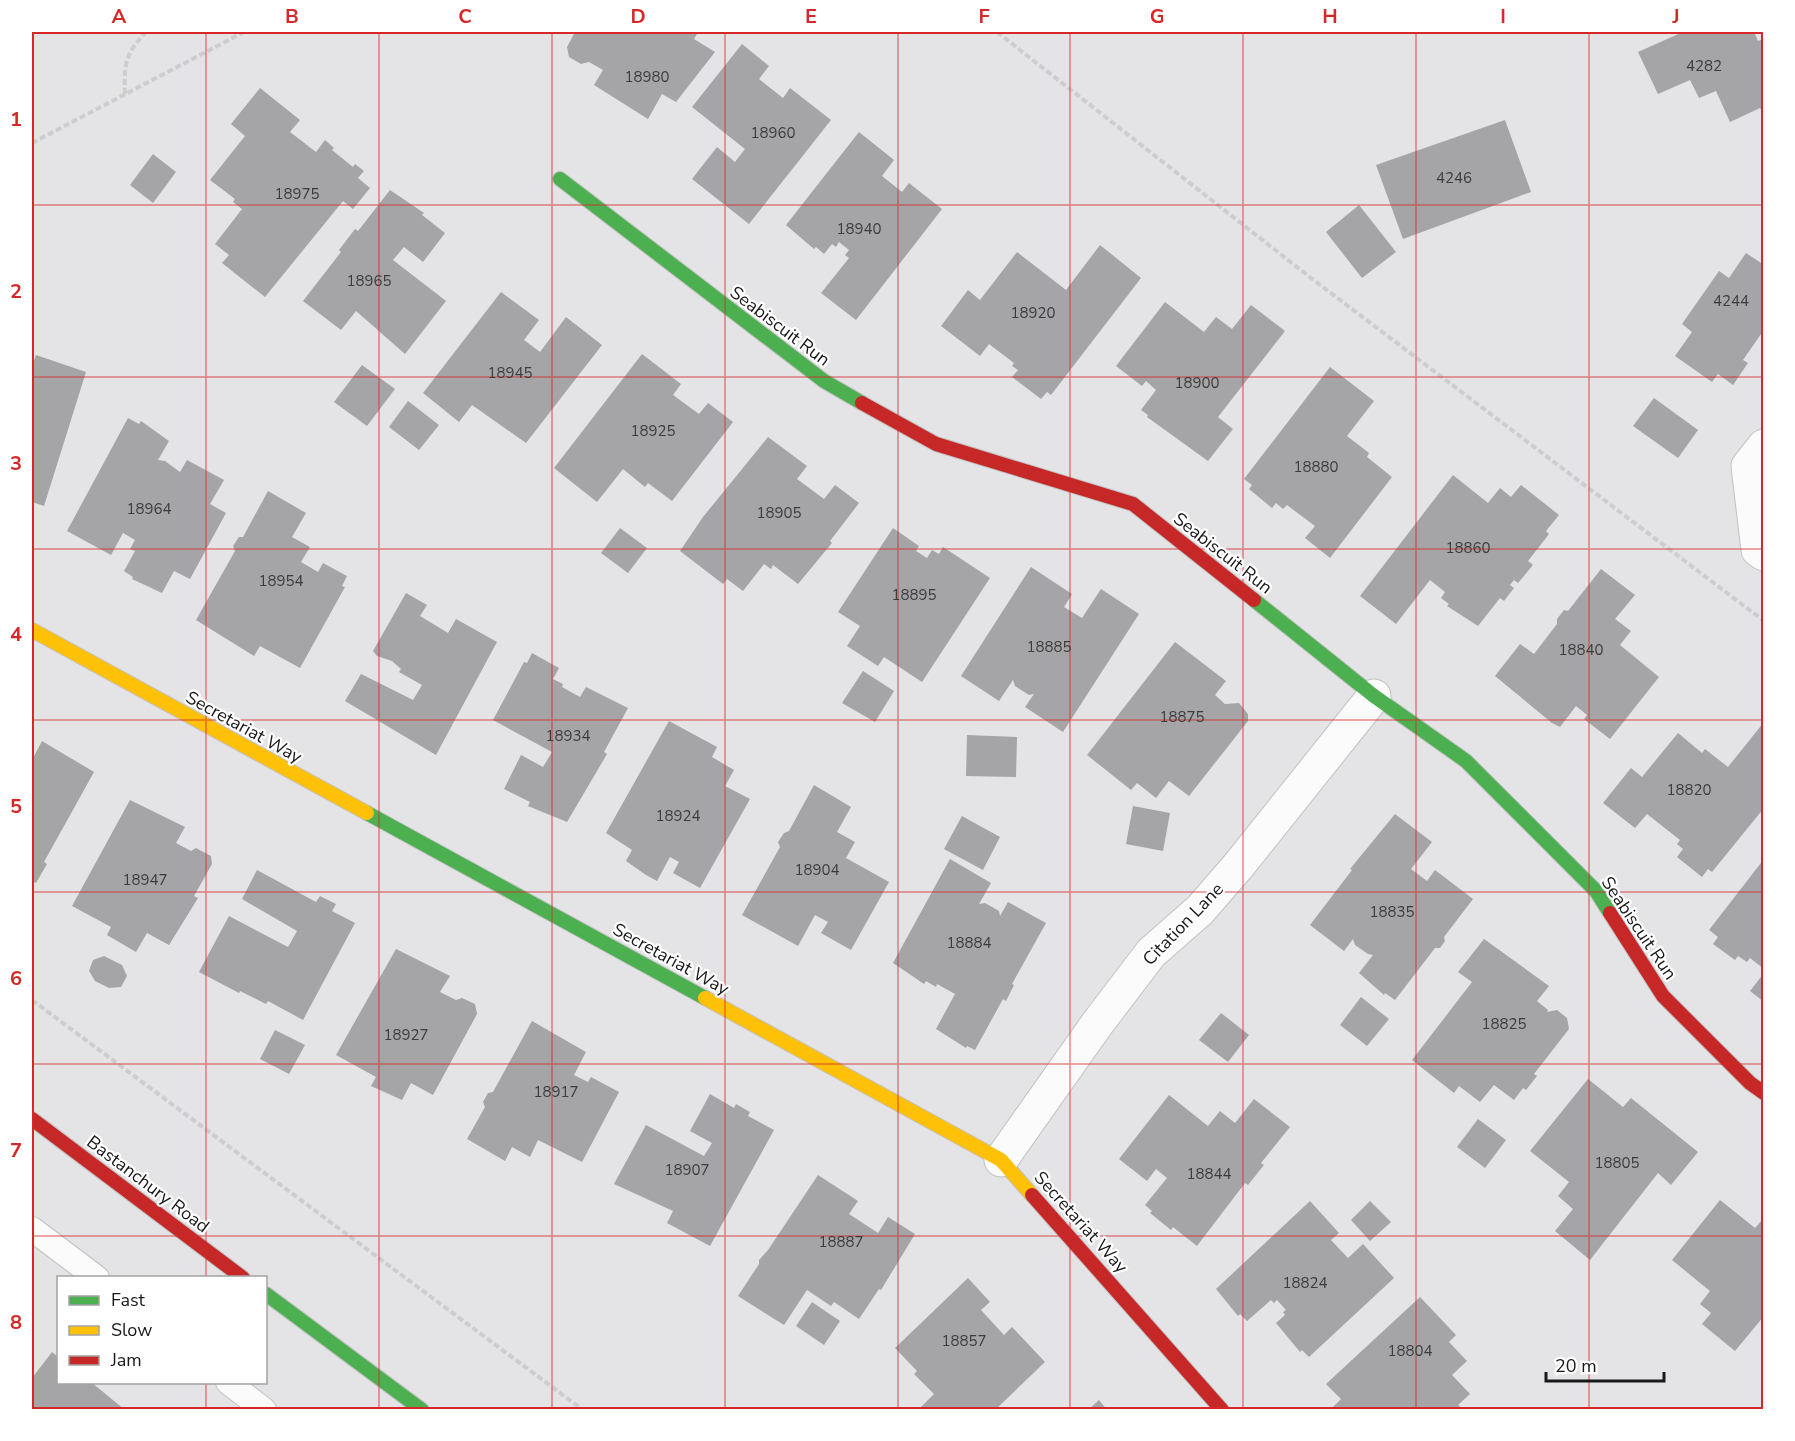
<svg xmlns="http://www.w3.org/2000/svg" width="1795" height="1441" font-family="'Nunito Sans',sans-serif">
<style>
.building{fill:#a5a4a6}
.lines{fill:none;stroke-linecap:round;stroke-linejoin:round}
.lane-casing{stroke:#c2c1c3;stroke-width:26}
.street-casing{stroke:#c2c1c3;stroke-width:35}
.fast-casing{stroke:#c2c1c3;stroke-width:16}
.slow-casing{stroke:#c2c1c3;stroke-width:16}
.jam-casing{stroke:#c2c1c3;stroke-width:16}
.path{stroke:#cdcdce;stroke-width:4;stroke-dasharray:6 3;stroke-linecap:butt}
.lane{stroke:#fbfbfb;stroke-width:24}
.street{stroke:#fbfbfb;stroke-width:33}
.fast{stroke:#4caf50;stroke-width:14}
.slow{stroke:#ffc107;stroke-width:14}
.jam{stroke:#c62828;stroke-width:14}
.grid{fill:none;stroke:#d62828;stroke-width:1.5;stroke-opacity:0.55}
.labels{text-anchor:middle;stroke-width:4.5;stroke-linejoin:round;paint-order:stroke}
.number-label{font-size:15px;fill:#3c3c3d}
.street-label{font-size:18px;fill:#19191a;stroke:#fff}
.neatline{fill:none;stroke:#d62828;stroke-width:2}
.grid-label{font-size:20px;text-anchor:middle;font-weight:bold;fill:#d62828}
</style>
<rect width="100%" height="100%" fill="#e4e3e5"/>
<g class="building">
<polygon points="575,32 698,32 694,39 715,52 676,102 662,94 648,119 594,85 603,70 589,62 581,64 569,57 567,47"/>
<polygon points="1683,32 1754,32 1758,41 1764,39 1764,115 1760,108 1730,122 1716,91 1699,98 1690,80 1658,94 1638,52"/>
<polygon points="742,44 769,66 759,79 783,98 790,88 831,120 749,224 692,179 717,147 735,162 745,149 692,107"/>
<polygon points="260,88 300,120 290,132 316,152 325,140 334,148 332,150 353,167 355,164 364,171 358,178 370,188 353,209 343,201 265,297 222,263 229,255 215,244 242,209 233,202 235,199 210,180 245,136 231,124"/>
<polygon points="1505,120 1531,192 1403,239 1376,165"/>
<polygon points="859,132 894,160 882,176 902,192 909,183 942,209 856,320 821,293 849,258 845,255 849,250 839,242 836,247 832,244 824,254 816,247 814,249 786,225"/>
<polygon points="153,154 176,172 153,203 130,185"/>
<polygon points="390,190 424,213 422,215 445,233 423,262 404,247 393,260 446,301 405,354 356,311 341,330 303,301 341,252 339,250 355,229 358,231"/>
<polygon points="1359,205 1396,252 1362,278 1326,232"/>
<polygon points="1100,245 1141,278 1051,395 1047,392 1041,399 1012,377 1018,370 1012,366 1014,363 989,344 980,356 941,326 968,290 980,300 1017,252 1066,290"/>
<polygon points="1746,253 1764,265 1764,335 1761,334 1743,360 1748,363 1733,385 1718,374 1712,382 1675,356 1692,332 1682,324 1719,271 1729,278"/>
<polygon points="501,292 539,320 524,340 540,352 566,317 602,345 526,443 472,405 459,422 423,393"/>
<polygon points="1165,302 1204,332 1216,317 1232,329 1251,305 1285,331 1218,417 1233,429 1208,461 1147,417 1148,415 1141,410 1156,390 1146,381 1142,386 1116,366"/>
<polygon points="642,354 681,384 673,395 699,414 708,403 733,422 672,501 648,483 645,487 623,469 597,502 554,468"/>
<polygon points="36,355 86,372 44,506 32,502 32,360 34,361"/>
<polygon points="362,365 395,389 367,426 334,402"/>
<polygon points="1330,367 1374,401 1347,436 1369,453 1367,457 1392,477 1330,558 1305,538 1315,526 1287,505 1283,509 1276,503 1272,508 1249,489 1252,485 1244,479"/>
<polygon points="1654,398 1698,430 1678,458 1633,426"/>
<polygon points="408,401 439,425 419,450 389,427"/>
<polygon points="128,418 139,424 141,421 169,441 158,460 165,461 180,472 187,460 224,480 210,504 226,513 190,579 174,571 162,593 132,579 133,577 124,571 135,551 130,549 135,540 123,533 111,555 67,531"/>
<polygon points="768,437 807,466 797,479 824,499 835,485 859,503 830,541 832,543 798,584 773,565 771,569 764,564 743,591 727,579 723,584 680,551 703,517"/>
<polygon points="1453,475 1488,503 1500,488 1511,497 1521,485 1559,515 1546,531 1549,534 1528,561 1533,565 1518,583 1514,580 1510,585 1514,588 1504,601 1500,598 1478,626 1447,606 1449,604 1441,598 1445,592 1430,580 1396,624 1360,596"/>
<polygon points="268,491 306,513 292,537 310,547 301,562 318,572 323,563 347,576 342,586 345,587 300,668 260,646 254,656 196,620 235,551 233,546 239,537 243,537"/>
<polygon points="620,528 647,548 628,573 601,553"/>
<polygon points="893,528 919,546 916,551 927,558 932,550 939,554 943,547 990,578 922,682 884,657 878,666 847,646 860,626 838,612"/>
<polygon points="1031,567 1072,594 1064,607 1082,618 1101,589 1139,614 1063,732 1025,707 1034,694 1029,695 1015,686 1013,680 999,701 961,676"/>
<polygon points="1601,569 1635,595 1615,619 1631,631 1620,645 1659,677 1610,739 1584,719 1587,715 1576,706 1560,727 1552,723 1495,676 1520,644 1534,654 1557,624 1557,619 1564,610 1568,611"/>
<polygon points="406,593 427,605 420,616 448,633 456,619 497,642 436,755 345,701 361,674 413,700 422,685 399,672 401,669 392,661 377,656 373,651"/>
<polygon points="1175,642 1226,681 1215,695 1225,704 1239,703 1248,714 1248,721 1189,796 1169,781 1156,798 1137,783 1131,790 1087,755"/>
<polygon points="532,653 559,668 553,679 563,684 562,687 580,697 586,687 628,708 604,752 607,754 567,822 528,806 530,802 504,789 521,755 543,767 552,752 493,720 524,662 527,663"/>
<polygon points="863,671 894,691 875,722 842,703"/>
<polygon points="669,721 717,747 712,757 734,770 725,786 750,799 700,888 673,873 679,862 670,857 657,881 646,875 626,861 632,850 606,833"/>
<polygon points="1764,722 1764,808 1712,872 1708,869 1702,877 1677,857 1683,849 1677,844 1680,840 1647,814 1635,828 1603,803 1631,768 1642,777 1678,733 1702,753 1705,749 1728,767"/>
<polygon points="967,735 1017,737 1016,777 966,776"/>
<polygon points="42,741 94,772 44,862 47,864 36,883 32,881 32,760"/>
<polygon points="814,785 851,807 837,832 855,842 846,858 889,882 851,950 821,933 828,922 815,915 798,946 742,915 780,847 778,842 784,833 789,831"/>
<polygon points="130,800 185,827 176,843 191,851 196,848 211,856 212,864 194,896 198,898 169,945 147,933 136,952 107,935 111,927 72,906"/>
<polygon points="1133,806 1170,813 1163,851 1126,844"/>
<polygon points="1395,814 1432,842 1411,869 1427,881 1435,870 1473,899 1444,937 1445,941 1440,948 1435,948 1395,1000 1385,993 1384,995 1359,973 1373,955 1368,954 1355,945 1353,939 1344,951 1310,925 1352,870 1350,869"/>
<polygon points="962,816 1000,837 983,870 944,849"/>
<polygon points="950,859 991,883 979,904 985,903 999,911 1000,916 1008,902 1046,923 1012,984 1014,985 1006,1001 1003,999 975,1050 967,1046 966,1048 936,1029 955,994 937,984 936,987 926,981 924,984 893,963"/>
<polygon points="1764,859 1764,969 1750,958 1747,962 1738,956 1735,960 1713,944 1718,937 1709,930"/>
<polygon points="257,870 316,902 320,896 336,904 332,911 355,923 303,1020 268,1001 266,1004 240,991 239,993 199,972 229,916 288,947 297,931 242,899"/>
<polygon points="1484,939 1549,986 1537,1001 1548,1010 1547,1012 1557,1010 1567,1018 1569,1029 1534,1074 1537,1076 1526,1090 1523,1088 1514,1100 1494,1085 1480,1102 1459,1086 1454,1093 1412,1060 1472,982 1458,972"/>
<polygon points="396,949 450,976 440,992 456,1000 462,998 475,1004 477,1014 433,1095 411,1083 402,1100 371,1086 376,1077 336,1055"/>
<polygon points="104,956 122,965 127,976 121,987 109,988 95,981 89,971 93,960"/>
<polygon points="1764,973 1764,1002 1750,991"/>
<polygon points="1361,997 1389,1019 1367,1046 1340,1025"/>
<polygon points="1221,1013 1249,1035 1228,1062 1199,1040"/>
<polygon points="532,1021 586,1052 574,1075 588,1082 591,1077 619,1092 582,1162 538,1140 530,1157 512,1147 505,1161 467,1139 485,1107 483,1102 488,1093 493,1092"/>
<polygon points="275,1030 305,1045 289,1074 260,1059"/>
<polygon points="1588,1079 1623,1107 1631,1098 1698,1152 1671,1185 1658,1173 1590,1260 1555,1231 1573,1209 1558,1196 1569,1182 1530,1151"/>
<polygon points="710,1094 734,1108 736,1104 750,1112 748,1116 774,1130 710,1246 667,1223 673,1211 614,1184 646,1125 704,1156 712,1143 690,1131"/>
<polygon points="1169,1095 1208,1126 1220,1111 1235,1123 1254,1099 1290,1127 1261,1163 1264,1165 1248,1185 1245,1183 1197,1246 1173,1227 1171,1230 1150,1213 1152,1211 1145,1205 1167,1178 1156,1169 1147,1181 1119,1159"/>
<polygon points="1478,1119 1506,1140 1485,1168 1457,1147"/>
<polygon points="818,1175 858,1201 849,1214 878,1233 888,1217 915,1234 881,1290 879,1289 859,1319 834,1302 831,1306 807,1290 784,1325 738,1296 759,1264 759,1260 768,1250"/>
<polygon points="1720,1200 1755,1228 1764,1218 1764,1316 1735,1351 1702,1324 1711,1313 1700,1304 1710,1291 1672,1260"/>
<polygon points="1310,1201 1339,1233 1331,1240 1348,1258 1363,1244 1394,1278 1309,1357 1302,1350 1300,1352 1276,1323 1285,1315 1283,1312 1286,1310 1277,1300 1274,1303 1271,1300 1247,1321 1240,1314 1238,1316 1216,1289"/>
<polygon points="1370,1201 1391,1222 1370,1241 1351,1220"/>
<polygon points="968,1278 990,1302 981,1310 1004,1335 1012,1327 1045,1362 995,1410 918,1410 934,1394 914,1374 917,1371 895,1348"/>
<polygon points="1420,1297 1456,1335 1449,1342 1467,1361 1452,1375 1470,1394 1458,1405 1460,1406 1457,1410 1330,1410 1341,1399 1326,1384"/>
<polygon points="812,1302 840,1321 824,1345 796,1326"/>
<polygon points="52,1352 58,1357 58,1382 91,1382 125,1410 32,1410 32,1378"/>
<polygon points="1099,1400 1107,1410 1088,1410"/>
</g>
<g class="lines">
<defs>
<g id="lane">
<polyline points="32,1229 97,1278"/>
<polyline points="228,1382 264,1410"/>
</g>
<g id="street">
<polyline points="1764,446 1748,466 1758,550 1764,554"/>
<polyline points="1001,1160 1097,1024 1151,953 1200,910 1239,865 1374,696"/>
</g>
<g id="fast">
<polyline points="560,179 824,381 862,403"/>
<polyline points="1254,600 1374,696 1466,761 1596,891 1610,913"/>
<polyline points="367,813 705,998"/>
<polyline points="266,1294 422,1410"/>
</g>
<g id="slow">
<polyline points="32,630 367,813"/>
<polyline points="705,998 1001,1160 1032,1195"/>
</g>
<g id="jam">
<polyline points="862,403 936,444 1133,504 1254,600"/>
<polyline points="1610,913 1663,996 1750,1083 1764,1093"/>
<polyline points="32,1119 243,1278"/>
<polyline points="1032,1195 1222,1410"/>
</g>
</defs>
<use href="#lane" class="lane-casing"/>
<use href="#street" class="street-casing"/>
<use href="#fast" class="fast-casing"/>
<use href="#slow" class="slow-casing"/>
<use href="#jam" class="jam-casing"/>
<g class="path">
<polyline points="997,32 1311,278 1764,621"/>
<path d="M125,94C124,64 125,54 146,32"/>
<polyline points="32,143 244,32"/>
<polyline points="32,1000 583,1410"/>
</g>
<use href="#lane" class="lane"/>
<use href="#street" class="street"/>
<use href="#fast" class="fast"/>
<use href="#slow" class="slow"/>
<use href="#jam" class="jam"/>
</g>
<path class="grid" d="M206,32V1278M379,32V1410M552,32V1410M725,32V1410M898,32V1410M1070,32V1410M1243,32V1410M1416,32V1410M1589,32V1410M32,205H1764M32,377H1764M32,549H1764M32,720H1764M32,892H1764M32,1064H1764M32,1236H1764M206,1382V1410"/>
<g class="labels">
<g class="number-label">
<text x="1704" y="71">4282</text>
<text x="647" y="82">18980</text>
<text x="773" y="138">18960</text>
<text x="1454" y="183">4246</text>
<text x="297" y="199">18975</text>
<text x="859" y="234">18940</text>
<text x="369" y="286">18965</text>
<text x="1731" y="306">4244</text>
<text x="1033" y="318">18920</text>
<text x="510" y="378">18945</text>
<text x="1197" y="388">18900</text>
<text x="653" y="436">18925</text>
<text x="1316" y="472">18880</text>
<text x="149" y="514">18964</text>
<text x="779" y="518">18905</text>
<text x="1468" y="553">18860</text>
<text x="281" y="586">18954</text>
<text x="914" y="600">18895</text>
<text x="1049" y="652">18885</text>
<text x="1581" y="655">18840</text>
<text x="1182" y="722">18875</text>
<text x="568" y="741">18934</text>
<text x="1689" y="795">18820</text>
<text x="678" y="821">18924</text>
<text x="817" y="875">18904</text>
<text x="145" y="885">18947</text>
<text x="1392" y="917">18835</text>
<text x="969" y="948">18884</text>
<text x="1504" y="1029">18825</text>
<text x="406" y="1040">18927</text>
<text x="556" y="1097">18917</text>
<text x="1617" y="1168">18805</text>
<text x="687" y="1175">18907</text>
<text x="1209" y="1179">18844</text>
<text x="841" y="1247">18887</text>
<text x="1305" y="1288">18824</text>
<text x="964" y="1346">18857</text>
<text x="1410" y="1356">18804</text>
</g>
<g class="street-label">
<text transform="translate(780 326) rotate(37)" y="6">Seabiscuit Run</text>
<text transform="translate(1223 553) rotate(38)" y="6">Seabiscuit Run</text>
<text transform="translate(244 727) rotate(29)" y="6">Secretariat Way</text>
<text transform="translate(1183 924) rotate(-46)" y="6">Citation Lane</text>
<text transform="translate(1639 928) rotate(56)" y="6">Seabiscuit Run</text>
<text transform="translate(671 959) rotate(29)" y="6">Secretariat Way</text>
<text transform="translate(148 1184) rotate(37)" y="6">Bastanchury Road</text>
<text transform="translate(1081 1222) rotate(48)" y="6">Secretariat Way</text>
</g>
</g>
<rect width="1795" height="1441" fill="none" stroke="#ffffff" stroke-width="66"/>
<rect x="57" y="1276" width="210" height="108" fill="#ffffff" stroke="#a3a3a3" stroke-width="1.5"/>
<rect x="69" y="1296" width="30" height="9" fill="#4caf50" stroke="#a3a3a3" stroke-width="1.5"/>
<text x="111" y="1306" font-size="18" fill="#19191a">Fast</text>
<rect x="69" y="1326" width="30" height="9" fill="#ffc107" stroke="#a3a3a3" stroke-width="1.5"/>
<text x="111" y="1336" font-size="18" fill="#19191a">Slow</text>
<rect x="69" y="1356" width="30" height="9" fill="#c62828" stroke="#a3a3a3" stroke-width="1.5"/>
<text x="111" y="1366" font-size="18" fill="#19191a">Jam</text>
<path d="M1546 1372v9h118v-9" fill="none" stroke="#19191a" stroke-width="3"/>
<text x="1555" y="1372" font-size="18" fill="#19191a" stroke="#ffffff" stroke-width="4.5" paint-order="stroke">20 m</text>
<rect x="33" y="33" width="1729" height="1375" class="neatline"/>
<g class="grid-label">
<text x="119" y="23">A</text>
<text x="292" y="23">B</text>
<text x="465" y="23">C</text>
<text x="638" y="23">D</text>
<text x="811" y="23">E</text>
<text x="984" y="23">F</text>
<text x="1157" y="23">G</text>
<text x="1330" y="23">H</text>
<text x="1503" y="23">I</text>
<text x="1676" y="23">J</text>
<text x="16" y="126">1</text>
<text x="16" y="298">2</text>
<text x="16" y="470">3</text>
<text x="16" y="641">4</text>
<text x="16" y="813">5</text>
<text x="16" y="985">6</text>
<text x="16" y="1157">7</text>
<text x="16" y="1329">8</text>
</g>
</svg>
